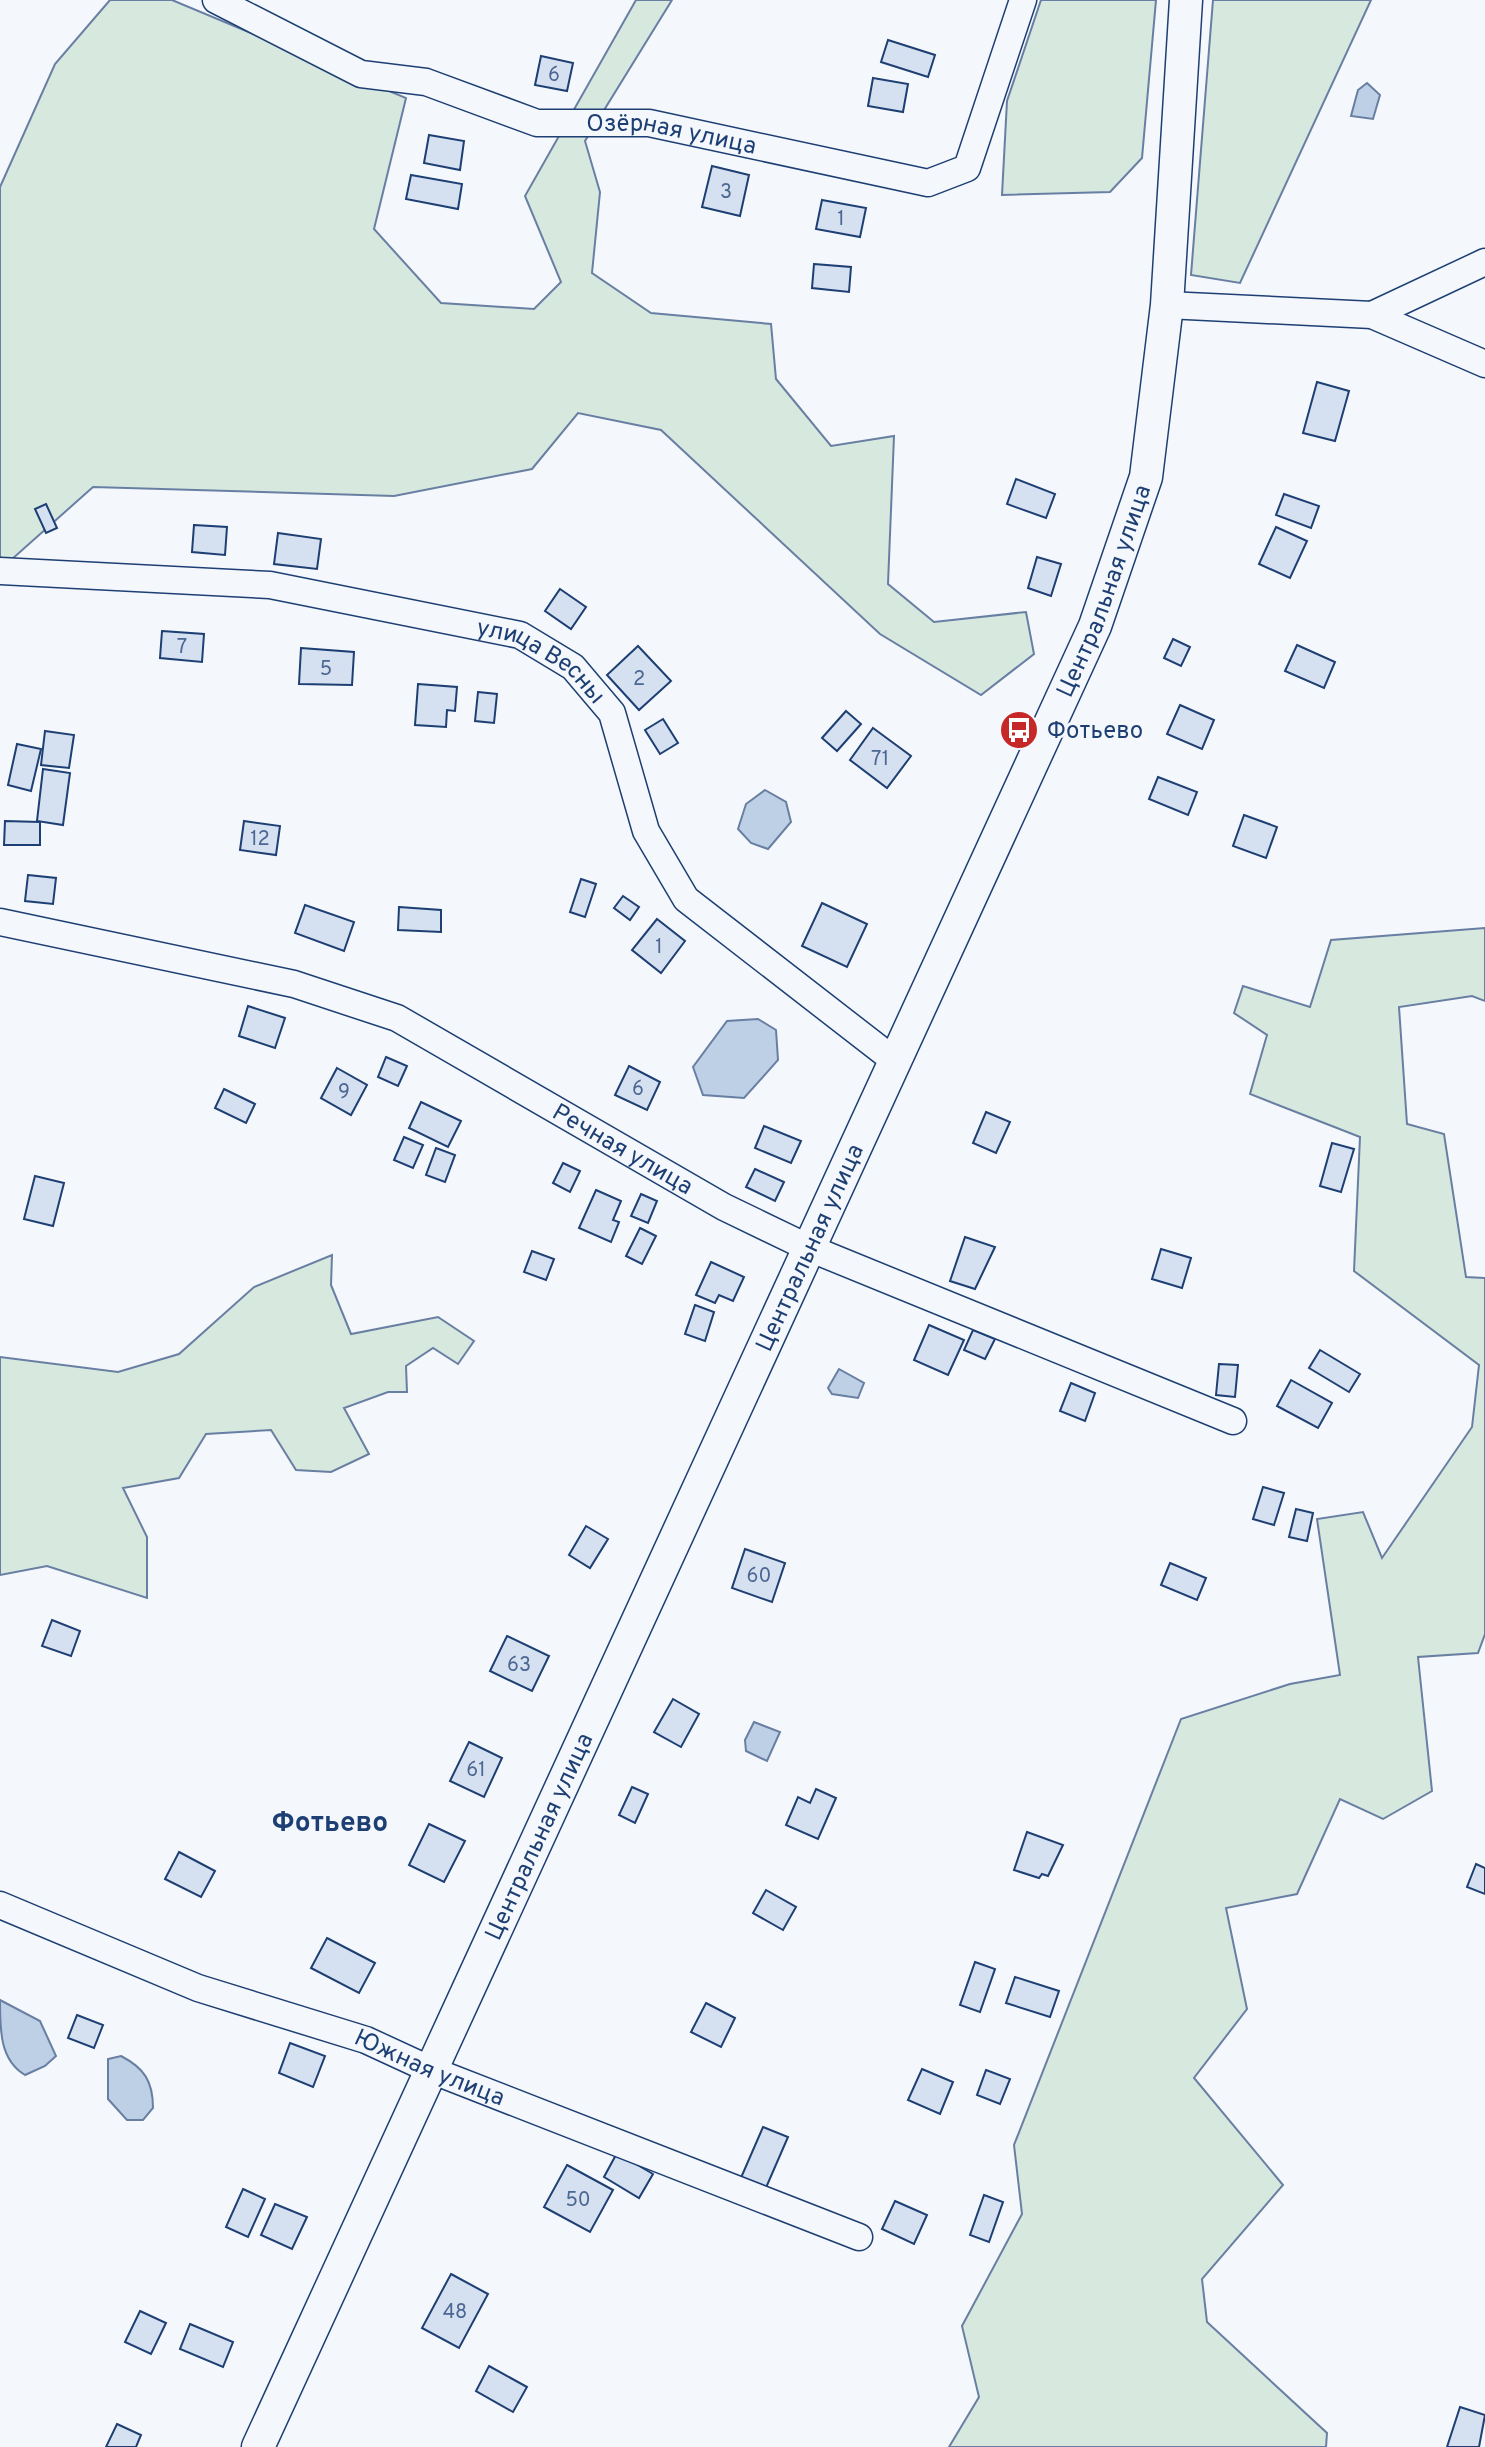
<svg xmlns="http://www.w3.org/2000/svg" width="1485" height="2447" font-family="Overpass,sans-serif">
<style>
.green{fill:#d7e8df;stroke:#687fa3;stroke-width:2}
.water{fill:#bed0e5;stroke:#687fa3;stroke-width:2}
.building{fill:#d5e0f0;stroke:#1d3f73;stroke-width:2}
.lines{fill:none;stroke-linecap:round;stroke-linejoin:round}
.minor-casing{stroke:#1d3f73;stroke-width:29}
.major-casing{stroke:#1d3f73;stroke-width:35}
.minor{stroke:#f4f7fb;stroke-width:26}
.major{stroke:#f4f7fb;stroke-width:32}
.labels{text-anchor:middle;stroke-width:6;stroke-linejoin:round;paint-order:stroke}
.number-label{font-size:20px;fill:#4b6792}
.street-label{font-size:24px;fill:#1d3f73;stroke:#f4f7fb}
.poi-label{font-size:24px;fill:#1d3f73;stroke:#f4f7fb;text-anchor:start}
.quarter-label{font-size:28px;font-weight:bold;fill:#1d3f73;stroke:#f4f7fb}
</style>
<rect width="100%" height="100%" fill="#f4f7fb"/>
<g class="green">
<polygon points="110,0 172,0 406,98 374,229 441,303 534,309 561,282 525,196 636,0 672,0 585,141 600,192 592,273 651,313 771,324 776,379 831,446 894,436 888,584 934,622 1026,612 1034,654 981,695 880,634 661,430 578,413 532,469 394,496 93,487 11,560 0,558 0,187 55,64"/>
<polygon points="1041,0 1156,0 1142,158 1110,192 1002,195 1007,101"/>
<polygon points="1213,0 1371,0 1240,283 1191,275"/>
<polygon points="1485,928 1485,1001 1472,996 1399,1007 1407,1124 1444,1134 1466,1277 1485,1278 1485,1634 1478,1653 1418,1657 1432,1791 1383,1819 1340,1799 1297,1894 1226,1908 1247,2009 1194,2078 1283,2185 1202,2279 1207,2322 1327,2433 1326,2447 949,2447 979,2397 962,2326 1022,2214 1014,2145 1181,1719 1290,1684 1340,1675 1317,1519 1363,1512 1382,1558 1472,1427 1479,1365 1354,1271 1360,1137 1250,1094 1267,1035 1234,1013 1243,986 1310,1007 1331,940"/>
<polygon points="332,1255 331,1285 351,1334 438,1317 474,1341 458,1364 433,1348 406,1366 407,1392 388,1392 344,1408 369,1454 331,1472 296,1470 271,1430 206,1434 179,1478 123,1488 147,1537 147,1598 47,1566 0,1575 0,1357 118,1372 179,1354 254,1287"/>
</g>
<g class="water">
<polygon points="1367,83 1380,95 1373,119 1351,116 1358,90"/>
<polygon points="765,790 786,802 791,822 768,849 751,843 738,829 746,804"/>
<polygon points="758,1019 776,1030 778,1060 744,1098 703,1095 693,1067 727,1021"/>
<polygon points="839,1369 864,1383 858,1398 832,1394 828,1388"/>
<polygon points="754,1722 780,1732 767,1761 746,1751 745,1740"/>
<path d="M0,2000L40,2021L56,2056L45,2066L25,2075C0,2060 0,2031 0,2000Z"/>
<path d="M121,2056C144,2068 153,2081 153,2108L143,2120H127L108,2099V2059Z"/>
</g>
<g class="building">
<polygon points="888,40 935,55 928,77 881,62"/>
<polygon points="541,56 573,63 567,91 535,85"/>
<polygon points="873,78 908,84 903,112 868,106"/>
<polygon points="429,135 464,141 460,170 424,163"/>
<polygon points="712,166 749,175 740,216 702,207"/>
<polygon points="411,175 462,184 458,209 406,199"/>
<polygon points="822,200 866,208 860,237 816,229"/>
<polygon points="814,264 851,267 849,292 812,288"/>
<polygon points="1317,382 1349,391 1335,441 1303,433"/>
<polygon points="1016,479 1055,494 1046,518 1007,504"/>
<polygon points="1284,494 1319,506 1311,528 1276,515"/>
<polygon points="46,504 57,528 46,533 35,509"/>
<polygon points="194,525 227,527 225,555 192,552"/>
<polygon points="1276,527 1307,541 1290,578 1259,564"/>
<polygon points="278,533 321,539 317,569 274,564"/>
<polygon points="1037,557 1061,564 1051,596 1028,588"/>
<polygon points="560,589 586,607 571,629 545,611"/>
<polygon points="162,631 204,634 202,662 160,658"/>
<polygon points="1173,639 1190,647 1181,666 1164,658"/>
<polygon points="1297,645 1335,662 1324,688 1285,671"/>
<polygon points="638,646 671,681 639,710 607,675"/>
<polygon points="301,648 354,652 352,685 299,684"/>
<polygon points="418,684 457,687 455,711 447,710 446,727 415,725"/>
<polygon points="478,692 497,694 494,723 475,721"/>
<polygon points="1180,705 1214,720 1202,749 1167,734"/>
<polygon points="846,711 861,724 837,751 822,738"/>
<polygon points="663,719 678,743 660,754 645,730"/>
<polygon points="873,728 911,756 887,788 850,760"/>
<polygon points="45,731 74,735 69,768 41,765"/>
<polygon points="17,744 41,749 31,791 8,785"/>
<polygon points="43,769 70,773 63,825 37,821"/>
<polygon points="1158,777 1197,792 1188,815 1149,799"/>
<polygon points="1244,815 1277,827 1266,858 1233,846"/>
<polygon points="5,821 40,822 40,845 4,845"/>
<polygon points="244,821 280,826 276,855 240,850"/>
<polygon points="28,875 56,878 53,904 25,901"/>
<polygon points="581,879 596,884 585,917 570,912"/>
<polygon points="623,896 639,907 630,920 614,908"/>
<polygon points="822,903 867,924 847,967 802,946"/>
<polygon points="305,905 354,922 344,951 295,933"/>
<polygon points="399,907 441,910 441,932 398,930"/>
<polygon points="657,919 685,941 661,973 632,950"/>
<polygon points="248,1006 285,1018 275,1048 239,1036"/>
<polygon points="386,1057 407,1066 398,1086 378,1077"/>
<polygon points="629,1066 660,1082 647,1110 615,1095"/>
<polygon points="337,1068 367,1085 351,1115 321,1098"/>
<polygon points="224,1089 255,1104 246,1123 215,1108"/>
<polygon points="421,1102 461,1121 448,1147 409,1128"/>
<polygon points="986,1112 1010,1122 996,1153 973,1143"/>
<polygon points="764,1126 801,1141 791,1163 755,1148"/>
<polygon points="404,1137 423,1145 413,1168 394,1160"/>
<polygon points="1332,1143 1354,1149 1341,1192 1320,1186"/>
<polygon points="436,1148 455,1155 445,1182 426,1175"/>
<polygon points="563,1163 580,1171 570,1192 553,1183"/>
<polygon points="755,1169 784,1182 775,1201 746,1187"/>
<polygon points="35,1176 64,1183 53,1226 24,1219"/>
<polygon points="596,1190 621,1201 613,1220 619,1222 611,1242 579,1228"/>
<polygon points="641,1194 657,1201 648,1223 631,1216"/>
<polygon points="640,1228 656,1236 642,1264 626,1256"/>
<polygon points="965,1237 995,1247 975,1289 950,1281"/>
<polygon points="1161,1249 1191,1258 1182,1288 1152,1279"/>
<polygon points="532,1251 554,1259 546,1280 524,1272"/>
<polygon points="711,1262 744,1277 733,1301 719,1295 715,1303 696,1295"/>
<polygon points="695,1305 714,1312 705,1341 685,1334"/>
<polygon points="929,1325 964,1340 948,1375 914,1360"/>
<polygon points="973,1330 995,1339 985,1359 964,1350"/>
<polygon points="1320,1350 1360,1374 1349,1392 1309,1368"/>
<polygon points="1219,1364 1238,1365 1235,1397 1216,1395"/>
<polygon points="1291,1380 1332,1403 1318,1428 1277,1406"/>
<polygon points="1071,1383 1095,1393 1085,1421 1060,1411"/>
<polygon points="1263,1487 1284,1493 1274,1525 1253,1519"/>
<polygon points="1296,1509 1313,1513 1307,1541 1289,1537"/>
<polygon points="586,1526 608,1539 590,1568 569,1555"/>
<polygon points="745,1549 785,1563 772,1602 732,1588"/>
<polygon points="1170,1563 1206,1578 1197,1600 1161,1585"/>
<polygon points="52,1620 80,1631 71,1656 42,1646"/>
<polygon points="507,1636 549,1656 532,1691 490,1671"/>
<polygon points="673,1699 699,1714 681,1747 654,1732"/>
<polygon points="469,1742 502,1758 484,1797 450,1781"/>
<polygon points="632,1787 648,1794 635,1823 619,1815"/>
<polygon points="816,1789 836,1798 818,1839 786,1825 798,1797 810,1803"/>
<polygon points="429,1824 465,1841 444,1882 409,1865"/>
<polygon points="1027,1832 1063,1845 1048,1876 1042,1874 1039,1878 1014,1870"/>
<polygon points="179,1852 215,1871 201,1897 165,1879"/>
<polygon points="1476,1864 1485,1868 1485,1894 1467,1887"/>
<polygon points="766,1890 796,1907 783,1930 753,1913"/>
<polygon points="327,1938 375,1963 359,1993 311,1968"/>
<polygon points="975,1962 995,1969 980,2012 960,2005"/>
<polygon points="1015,1977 1059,1991 1050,2017 1006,2003"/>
<polygon points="706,2003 735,2018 721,2047 691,2032"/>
<polygon points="77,2015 103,2025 94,2048 68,2038"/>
<polygon points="290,2043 325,2056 313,2087 279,2073"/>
<polygon points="922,2069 953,2082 940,2114 908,2100"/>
<polygon points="986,2070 1010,2079 1000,2104 977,2095"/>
<polygon points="763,2127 788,2137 765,2190 740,2180"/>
<polygon points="617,2153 653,2174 639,2198 604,2177"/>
<polygon points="567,2165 613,2190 590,2232 544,2207"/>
<polygon points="243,2189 265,2199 248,2237 226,2227"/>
<polygon points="984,2195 1003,2202 989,2242 970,2235"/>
<polygon points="895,2201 927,2215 914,2244 882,2229"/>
<polygon points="275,2204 307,2217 292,2249 261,2235"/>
<polygon points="451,2274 488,2294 459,2348 422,2328"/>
<polygon points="140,2311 166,2323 151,2354 125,2342"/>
<polygon points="190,2324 233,2342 223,2367 180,2349"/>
<polygon points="489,2366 527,2387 513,2412 476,2391"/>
<polygon points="1460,2407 1485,2415 1479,2447 1447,2447"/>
<polygon points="117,2424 141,2435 136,2447 106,2447"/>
</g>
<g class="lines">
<defs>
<g id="minor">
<path id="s1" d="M216,0L361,74L426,82L537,123H649L928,183L967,168L1023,0"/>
<polyline points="1167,305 1372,315 1485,364"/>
<polyline points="1372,315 1485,262"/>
<path id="s2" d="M0,571L270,585L520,635L573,667L612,713L646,831L686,899L895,1061"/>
<path id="s3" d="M0,922L294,984L397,1018L724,1207L809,1248L1233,1421"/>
<path id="s4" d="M0,1905L198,1988L366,2040L431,2070L859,2237"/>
</g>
<g id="major">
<path id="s5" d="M258,2447L1095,626L1146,477L1167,305L1186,0"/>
</g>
</defs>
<use href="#minor" class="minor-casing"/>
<use href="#major" class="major-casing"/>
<use href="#minor" class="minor"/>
<use href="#major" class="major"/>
</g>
<defs>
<symbol id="bus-disc" viewBox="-11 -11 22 22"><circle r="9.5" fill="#c62828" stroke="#f4f7fb"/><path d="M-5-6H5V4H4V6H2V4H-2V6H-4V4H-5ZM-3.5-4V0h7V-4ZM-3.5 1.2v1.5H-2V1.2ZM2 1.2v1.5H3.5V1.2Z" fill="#fff"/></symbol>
</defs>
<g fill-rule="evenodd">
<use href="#bus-disc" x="997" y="708" width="44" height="44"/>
</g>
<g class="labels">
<g class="number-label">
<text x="554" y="81">6</text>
<text x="726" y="198">3</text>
<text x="841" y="225">1</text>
<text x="182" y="653">7</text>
<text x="326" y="675">5</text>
<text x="639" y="685">2</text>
<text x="880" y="765">71</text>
<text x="260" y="845">12</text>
<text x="659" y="953">1</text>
<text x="638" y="1095">6</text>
<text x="344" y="1098">9</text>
<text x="759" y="1582">60</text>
<text x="519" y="1671">63</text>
<text x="476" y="1776">61</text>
<text x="578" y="2206">50</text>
<text x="455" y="2318">48</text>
</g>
<g class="street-label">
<text dy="8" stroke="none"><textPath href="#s1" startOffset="482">Озёрная улица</textPath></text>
<text dy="8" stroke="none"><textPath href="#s5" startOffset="2040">Центральная улица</textPath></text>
<text dy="8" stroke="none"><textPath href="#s2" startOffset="556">улица Весны</textPath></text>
<text dy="8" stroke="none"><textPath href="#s3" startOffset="670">Речная улица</textPath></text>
<text dy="8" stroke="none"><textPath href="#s5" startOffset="1320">Центральная улица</textPath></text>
<text dy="8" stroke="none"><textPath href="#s5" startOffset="672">Центральная улица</textPath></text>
<text dy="8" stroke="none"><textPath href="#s4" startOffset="460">Южная улица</textPath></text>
</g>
<g class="poi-label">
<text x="1047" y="738">Фотьево</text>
</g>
<g class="quarter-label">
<text x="330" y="1831">Фотьево</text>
</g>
</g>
</svg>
